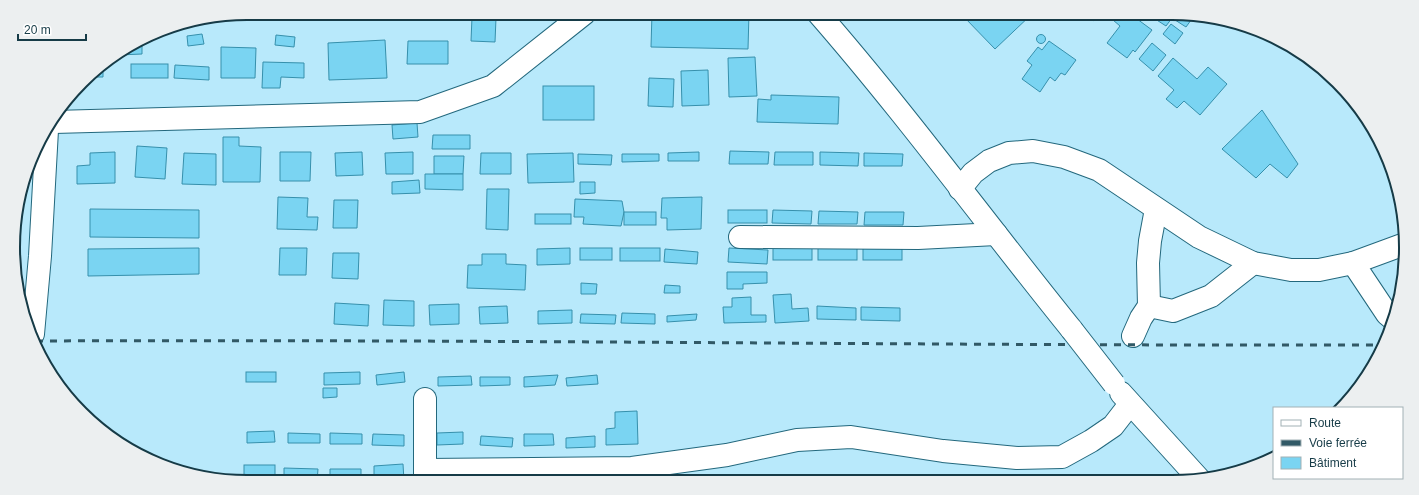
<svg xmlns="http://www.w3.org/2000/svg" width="1419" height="495" font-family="Arial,sans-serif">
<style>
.building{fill:#7ad4f2;stroke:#3690ac}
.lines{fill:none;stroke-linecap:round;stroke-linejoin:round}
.minor-casing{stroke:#23687d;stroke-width:24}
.minor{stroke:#fff;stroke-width:22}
.rail{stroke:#315966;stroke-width:3;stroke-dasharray:7 7;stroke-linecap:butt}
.minor-bridge-casing{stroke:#23687d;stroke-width:24;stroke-linecap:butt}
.minor-bridge{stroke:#fff;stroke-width:22}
.rim{fill:none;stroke:#163b47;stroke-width:2}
</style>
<rect width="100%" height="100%" fill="#b8e9fb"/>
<g class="building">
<polygon points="248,13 262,13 263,17 222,19"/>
<rect x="267" y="13" width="35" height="5"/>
<polygon points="652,13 749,13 748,49 651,47"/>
<polygon points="968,13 1033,13 995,49 964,17"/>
<polygon points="1085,13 1101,13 1094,21"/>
<polygon points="1119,13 1129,13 1152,30 1135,52 1133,50 1127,58 1107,43 1120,26 1113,20"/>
<polygon points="1146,13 1172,13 1194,16 1186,27 1172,18 1166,26"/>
<polygon points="472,17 496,18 495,42 471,41"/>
<polygon points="1171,24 1183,33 1175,44 1163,34"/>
<polygon points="202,34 204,44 188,46 187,36"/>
<circle cx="1041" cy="39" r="4.5"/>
<polygon points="276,35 295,37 294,47 275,45"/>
<polygon points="385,40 387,78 329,80 328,43"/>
<polygon points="142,41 142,54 119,55"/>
<polygon points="408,41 448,41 448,64 407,64"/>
<polygon points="1049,41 1076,60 1065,75 1061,73 1055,81 1050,77 1040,92 1022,79 1032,65 1027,61 1038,47 1042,50"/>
<polygon points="1152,43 1166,55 1153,71 1139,59"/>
<polygon points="221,47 256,48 255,78 221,78"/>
<polygon points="755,57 757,96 729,97 728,58"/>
<polygon points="1173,58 1197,79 1208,67 1227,84 1200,115 1184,101 1177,108 1166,99 1174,90 1158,76"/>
<polygon points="263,62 304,63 304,78 281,77 280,88 262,88"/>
<rect x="131" y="64" width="37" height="14"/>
<polygon points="103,65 103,77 88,77 93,71"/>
<polygon points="175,65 209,67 209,80 174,78"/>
<polygon points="708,70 709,105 682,106 681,71"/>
<polygon points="649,78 674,79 673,107 648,106"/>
<rect x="543" y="86" width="51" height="34"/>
<polygon points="771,95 839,97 838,124 757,122 758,99 771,100"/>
<polygon points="1262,110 1298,164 1287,178 1270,164 1256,178 1222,149"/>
<polygon points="1360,113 1374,130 1377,137 1374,139 1358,114"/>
<polygon points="417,123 418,137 393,139 392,125"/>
<polygon points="433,135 470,135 470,149 432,149"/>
<polygon points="223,137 239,137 239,146 261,147 260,182 223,182"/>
<polygon points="137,146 167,148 165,179 135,177"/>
<polygon points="730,151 769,152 768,164 729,164"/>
<polygon points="115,152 115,183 77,184 77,166 90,165 90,153"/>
<polygon points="280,152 311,152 310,181 280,181"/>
<polygon points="362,152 363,175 336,176 335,153"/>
<polygon points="413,152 413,174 386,174 385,153"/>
<polygon points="699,152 699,161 668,161 668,153"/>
<polygon points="775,152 813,152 813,165 774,165"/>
<polygon points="820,152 859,153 858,166 820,165"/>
<polygon points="184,153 216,154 216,185 182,184"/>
<polygon points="481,153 511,153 511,174 480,174"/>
<polygon points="573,153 574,182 528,183 527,154"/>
<polygon points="864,153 903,154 902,166 864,166"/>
<polygon points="578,154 612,155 611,165 578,164"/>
<polygon points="622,154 659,154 659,161 622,162"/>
<polygon points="434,156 464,156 463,174 434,174"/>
<polygon points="425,174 463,174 463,190 425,189"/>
<polygon points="419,180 420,193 392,194 392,182"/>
<polygon points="580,182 595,182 595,193 580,194"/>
<polygon points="487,189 509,189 508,230 486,229"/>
<polygon points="278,197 308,198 307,217 318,217 317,230 277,229"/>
<polygon points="702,197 701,229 667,230 667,218 661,218 662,198"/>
<polygon points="575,199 622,201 624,212 621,226 583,224 584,217 574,217"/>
<polygon points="334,200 358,200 357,228 333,228"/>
<polygon points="90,209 199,210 199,238 90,237"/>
<rect x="728" y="210" width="39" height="13"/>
<polygon points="773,210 812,211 811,224 772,223"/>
<polygon points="819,211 858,212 857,224 818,224"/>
<rect x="624" y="212" width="32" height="13"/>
<polygon points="865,212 904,212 903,225 864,225"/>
<rect x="535" y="214" width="36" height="10"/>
<rect x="773" y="247" width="39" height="13"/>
<rect x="818" y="247" width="39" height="13"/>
<rect x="863" y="247" width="39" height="13"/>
<polygon points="199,248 199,274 88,276 88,249"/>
<polygon points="280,248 307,248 306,275 279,275"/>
<polygon points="570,248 570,264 537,265 537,249"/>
<rect x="580" y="248" width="32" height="12"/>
<rect x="620" y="248" width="40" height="13"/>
<polygon points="729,248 768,250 767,264 728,262"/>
<polygon points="665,249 698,252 697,264 664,262"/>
<polygon points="333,253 359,253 358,279 332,278"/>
<polygon points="17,254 20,254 20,290"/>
<polygon points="482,254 506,254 506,264 526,265 525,290 467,288 468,265 482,265"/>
<polygon points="727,272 767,272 767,283 743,284 743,289 727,289"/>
<polygon points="581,283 597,284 596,294 581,294"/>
<polygon points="665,285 680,286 680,293 664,293"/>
<polygon points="791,294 792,309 808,308 809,321 775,323 773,295"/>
<polygon points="751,297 751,315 766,315 766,322 724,323 723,307 732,307 732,298"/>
<polygon points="384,300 414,301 414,326 383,325"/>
<polygon points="335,303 369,305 368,326 334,324"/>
<polygon points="459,304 459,324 430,325 429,305"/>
<polygon points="507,306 508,323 480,324 479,307"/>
<polygon points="817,306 856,308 856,320 817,319"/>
<polygon points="861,307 900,308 900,321 861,320"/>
<polygon points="572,310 572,323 538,324 538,311"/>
<polygon points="622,313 655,314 655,324 621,323"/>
<polygon points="581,314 616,315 615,324 580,323"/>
<polygon points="697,314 696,320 667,322 667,316"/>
<rect x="246" y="372" width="30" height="10"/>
<polygon points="360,372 360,384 324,385 324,373"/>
<polygon points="404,372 405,382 377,385 376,375"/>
<polygon points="558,375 555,385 524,387 524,377"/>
<polygon points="597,375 598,384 567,386 566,378"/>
<polygon points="471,376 472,385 438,386 438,377"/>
<polygon points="480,377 510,377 510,385 480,386"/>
<polygon points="323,388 337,388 337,397 323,398"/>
<polygon points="637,411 638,444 606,445 606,429 615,428 615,412"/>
<polygon points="274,431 275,442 247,443 247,432"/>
<polygon points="463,432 463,444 437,445 437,433"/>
<polygon points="288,433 320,434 320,443 288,443"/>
<polygon points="330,433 362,434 362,444 330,444"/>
<polygon points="373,434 404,435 404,446 372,445"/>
<polygon points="524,434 553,434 554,445 524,446"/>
<polygon points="481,436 513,438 512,447 480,445"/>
<polygon points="595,436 595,447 566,448 566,438"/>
<polygon points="403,464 404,481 374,482 374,466"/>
<rect x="244" y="465" width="31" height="12"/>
<polygon points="284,468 318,469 317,482 284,481"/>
<polygon points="330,469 361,469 361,481 330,480"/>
<polygon points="525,472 555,473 555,481 524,481"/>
<polygon points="595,472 595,481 565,481 565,473"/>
</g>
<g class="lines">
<defs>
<g id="minor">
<path d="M818,13C907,115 987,225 1072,330"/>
<polyline points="54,122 420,112 493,86 585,13"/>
<polyline points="960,189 973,173 989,161 1009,153 1033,151 1064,157 1099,170 1199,237 1253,263 1291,270 1319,270 1353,263 1402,245"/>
<polyline points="740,237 918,238 996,234"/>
<polyline points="1353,263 1387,314 1393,319"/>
<polyline points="1149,306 1173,311 1211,296 1253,263"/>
<polyline points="33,334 40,256 47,130"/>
<polyline points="1133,336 1141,318 1149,306 1148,263 1150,241 1156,209"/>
<polyline points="1121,393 1200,480"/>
<polyline points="426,470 632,468 727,455 797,440 851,437 943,451 1017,458 1062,457 1091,441 1113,426 1130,404"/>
<polyline points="425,482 425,399"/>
</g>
</defs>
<use href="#minor" class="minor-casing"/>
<use href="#minor" class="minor"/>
<path class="rail" d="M36,341C485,339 934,346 1383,345"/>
<defs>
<polyline id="minor-bridge" points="1072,330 1114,384"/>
</defs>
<use href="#minor-bridge" class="minor-bridge-casing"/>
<use href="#minor-bridge" class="minor-bridge"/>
</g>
<path d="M0 0H1419V495H0ZM247 20H1172A227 227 0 0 1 1399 247V248A227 227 0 0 1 1172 475H247A227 227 0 0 1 20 248V247A227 227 0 0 1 247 20Z" fill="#eceff0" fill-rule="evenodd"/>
<path class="rim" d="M247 20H1172A227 227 0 0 1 1399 247V248A227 227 0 0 1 1172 475H247A227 227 0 0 1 20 248V247A227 227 0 0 1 247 20Z"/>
<rect x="1273" y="407" width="130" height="72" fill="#ffffff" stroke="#a2b1b5"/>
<rect x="1281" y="420" width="20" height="6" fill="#ffffff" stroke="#a2b1b5"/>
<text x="1309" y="427" font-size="12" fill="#163b47">Route</text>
<rect x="1281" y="440" width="20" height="6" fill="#315966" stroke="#a2b1b5"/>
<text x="1309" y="447" font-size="12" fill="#163b47">Voie ferrée</text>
<rect x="1281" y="457" width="20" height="12" fill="#7ad4f2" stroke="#a2b1b5"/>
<text x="1309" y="467" font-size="12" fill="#163b47">Bâtiment</text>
<path d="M18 34v6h68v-6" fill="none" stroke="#163b47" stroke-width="2"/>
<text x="24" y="34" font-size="12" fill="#163b47" stroke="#ffffff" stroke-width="3" paint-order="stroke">20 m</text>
</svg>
